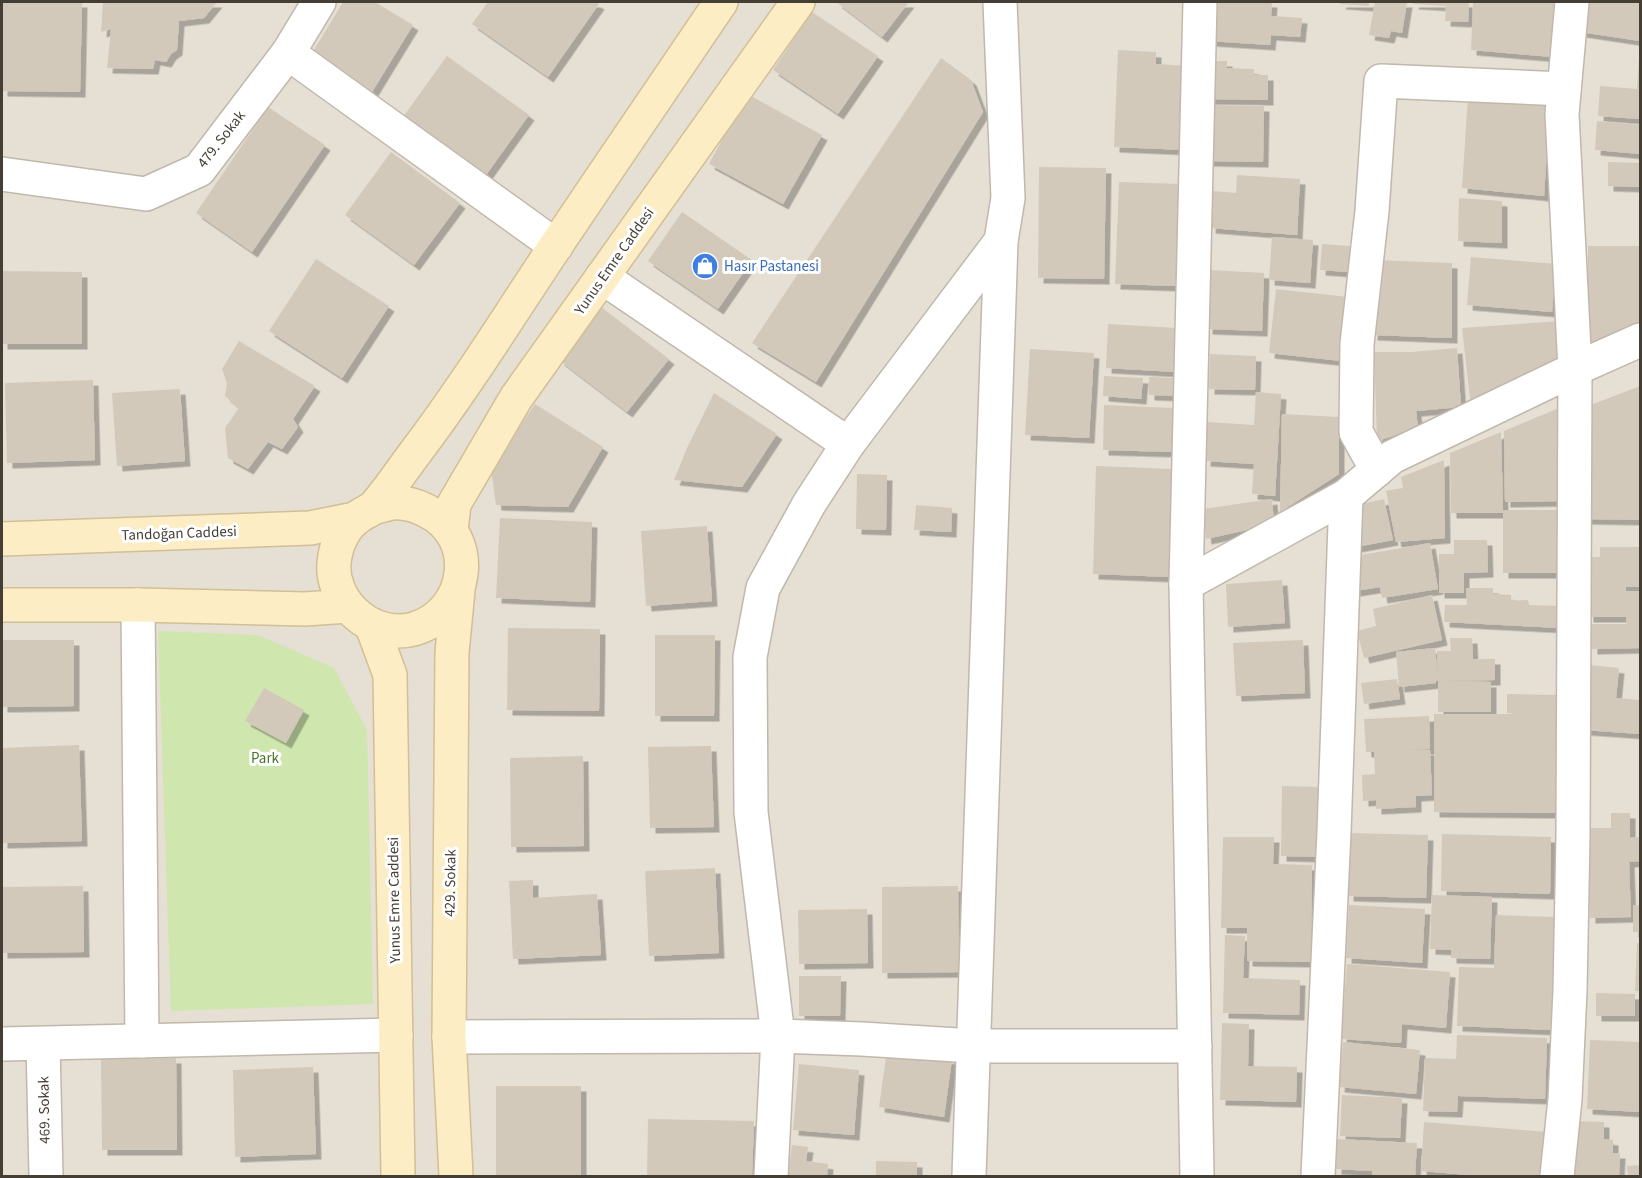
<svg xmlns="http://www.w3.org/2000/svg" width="1642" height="1178" font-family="'Source Sans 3',sans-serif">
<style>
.residential{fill:#e6dfd3}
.green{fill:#cfe6ae}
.building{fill:#d3c9bb;filter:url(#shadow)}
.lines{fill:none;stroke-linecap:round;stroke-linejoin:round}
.street-casing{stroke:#c0b8ab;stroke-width:36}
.secondary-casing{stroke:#d1bf96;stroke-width:36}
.street{stroke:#fff;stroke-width:33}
.secondary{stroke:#fdedc4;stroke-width:33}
.labels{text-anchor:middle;stroke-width:6;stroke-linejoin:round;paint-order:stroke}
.street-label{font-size:15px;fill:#443e35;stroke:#fff}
.shop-label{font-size:15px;fill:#366cbe;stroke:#fff;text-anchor:start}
.park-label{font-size:15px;fill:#48742a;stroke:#fff}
</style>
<defs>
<filter id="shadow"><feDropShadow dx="5.5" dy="5.5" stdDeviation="0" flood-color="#0004"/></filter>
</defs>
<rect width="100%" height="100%" fill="#f2eee5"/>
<rect class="residential" x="2" y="2" width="1638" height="1174"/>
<polygon class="green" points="158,631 258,635 334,668 367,730 373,1004 171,1011"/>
<g class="building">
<polygon points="2,2 82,2 80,92 2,91"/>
<polygon points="103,2 217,2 204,18 179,21 177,50 171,54 166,62 155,60 153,69 107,68 111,29 101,32"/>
<polygon points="343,2 375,2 413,25 372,92 311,55"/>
<polygon points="488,2 595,2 599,4 548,77 472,24"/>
<polygon points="836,2 909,2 882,37"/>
<polygon points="1212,2 1272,2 1271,16 1302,18 1300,37 1271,35 1270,45 1209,41"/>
<polygon points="1341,2 1369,2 1369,6 1340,4"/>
<polygon points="1375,2 1407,2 1402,33 1391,31 1389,38 1369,35"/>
<polygon points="1414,2 1469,2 1468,22 1445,21 1446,6 1413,4"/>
<polygon points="1473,2 1556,2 1553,57 1471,50"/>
<polygon points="1584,2 1640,2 1640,41 1580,32"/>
<polygon points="812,12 878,56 838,114 773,70"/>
<polygon points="1118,50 1156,52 1156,64 1190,66 1186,150 1114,147"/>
<polygon points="447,56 529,115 486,175 403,117"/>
<polygon points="941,58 971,80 983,112 816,382 752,343"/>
<polygon points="1639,58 1640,58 1640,119 1598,116 1600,86 1637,89"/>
<polygon points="1209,61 1227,61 1227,68 1254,69 1254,75 1268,75 1268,100 1208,99"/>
<polygon points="747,94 822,135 783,204 709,164"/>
<polygon points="1468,96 1550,104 1544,196 1462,188"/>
<polygon points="1210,105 1264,106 1263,162 1208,161"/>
<polygon points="268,107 325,145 252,252 196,213"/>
<polygon points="1597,121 1640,125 1640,154 1595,150"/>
<polygon points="391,152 460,203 414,265 345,215"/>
<polygon points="1608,162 1640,163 1640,187 1608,186"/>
<polygon points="1039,167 1106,168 1104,279 1038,278"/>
<polygon points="1237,175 1300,179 1297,235 1210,228 1213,191 1236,193"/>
<polygon points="1119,182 1183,184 1178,286 1115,284"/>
<polygon points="1459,198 1502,201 1502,243 1458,241"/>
<polygon points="682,212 752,260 718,309 648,261"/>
<polygon points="1272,237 1313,240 1310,283 1269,280"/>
<polygon points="1322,244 1350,246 1348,272 1320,270"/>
<polygon points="1588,246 1640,246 1640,321 1588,344"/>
<polygon points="1471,257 1556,264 1552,312 1467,305"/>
<polygon points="316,259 389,306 342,378 269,331"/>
<polygon points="1374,260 1452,263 1452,338 1372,335"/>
<polygon points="1209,270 1264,273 1262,331 1207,329"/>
<polygon points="2,271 82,272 82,344 2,344"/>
<polygon points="1276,289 1348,297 1341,361 1269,353"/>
<polygon points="601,307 669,359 627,412 559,360"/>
<polygon points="1560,321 1561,366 1472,415 1462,328"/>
<polygon points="1108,324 1178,328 1176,372 1106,368"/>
<polygon points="239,341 315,386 293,419 298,427 282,449 268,442 248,469 228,458 225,428 239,408 225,396 227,383 222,369"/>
<polygon points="1457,348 1461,407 1416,411 1418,428 1377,441 1374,352 1412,352"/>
<polygon points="1030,349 1094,353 1089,438 1025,435"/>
<polygon points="1210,354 1256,356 1255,390 1209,389"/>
<polygon points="1104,376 1143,378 1141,399 1103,396"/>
<polygon points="1149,377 1179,378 1178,396 1149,395"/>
<polygon points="93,380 95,460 7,463 5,383"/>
<polygon points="1640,386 1640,520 1585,519 1588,406"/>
<polygon points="180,389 185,461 117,466 112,393"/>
<polygon points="1256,392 1281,394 1275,496 1252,494 1254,464 1205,461 1207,422 1254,425"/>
<polygon points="714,393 777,434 742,487 674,480 687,448"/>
<polygon points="535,404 603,447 568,507 496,505 491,469"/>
<polygon points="1104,405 1174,408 1172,452 1103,450"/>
<polygon points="1559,408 1561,501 1505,502 1504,431"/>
<polygon points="1282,414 1339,417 1339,474 1280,512"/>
<polygon points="1501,432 1503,510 1561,510 1562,573 1503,573 1503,513 1451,513 1450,453"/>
<polygon points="1444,460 1445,538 1396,542 1386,491 1403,488 1401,477"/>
<polygon points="1096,466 1174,469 1171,577 1093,574"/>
<polygon points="857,474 887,475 886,530 856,529"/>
<polygon points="1272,499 1274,524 1206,539 1203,509"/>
<polygon points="1384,499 1393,540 1356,547 1348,507"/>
<polygon points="916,505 952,508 951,532 914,530"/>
<polygon points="500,518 592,522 590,602 496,598"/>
<polygon points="707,526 712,601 646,606 641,531"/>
<polygon points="1454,540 1487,540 1488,572 1464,573 1464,593 1439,593 1439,554 1454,554"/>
<polygon points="1430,543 1438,589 1382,598 1380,587 1355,591 1349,557"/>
<polygon points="1600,547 1640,547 1640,587 1626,587 1626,591 1640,591 1640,648 1592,649 1592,624 1626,624 1626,617 1588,617 1588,557 1600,557"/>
<polygon points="1282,580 1285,623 1228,627 1226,584"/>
<polygon points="1466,588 1493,588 1493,594 1511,595 1511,601 1528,600 1529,605 1560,606 1560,628 1444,622 1445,605 1467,605"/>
<polygon points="1432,595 1442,640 1364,658 1357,631 1376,626 1373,609"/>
<polygon points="508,628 600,629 599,711 507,710"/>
<polygon points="655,635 715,635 714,716 655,716"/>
<polygon points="1450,638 1472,638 1473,659 1495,659 1495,680 1436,681 1436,683 1399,687 1396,652 1435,648 1438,678 1437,651 1451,651"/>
<polygon points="2,640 74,640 74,706 2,707"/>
<polygon points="1303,640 1305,693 1236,696 1233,643"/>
<polygon points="1590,665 1619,668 1616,698 1640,700 1640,734 1584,730"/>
<polygon points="1397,679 1400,699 1364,704 1361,683"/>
<polygon points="1438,681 1491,682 1491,712 1438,712"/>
<polygon points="264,688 304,710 286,743 245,721"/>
<polygon points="1507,694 1561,695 1563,813 1434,812 1434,714 1521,714 1507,713"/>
<polygon points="1429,716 1430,749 1404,750 1430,750 1432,795 1416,796 1416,807 1376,809 1376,800 1363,801 1362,775 1375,774 1374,752 1366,752 1364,719"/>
<polygon points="79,745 82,841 2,843 2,748"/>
<polygon points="711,746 714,827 650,828 648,747"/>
<polygon points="583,756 584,846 511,847 510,758"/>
<polygon points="1282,786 1321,787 1320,857 1281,856"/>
<polygon points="1611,813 1630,813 1630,838 1640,837 1640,861 1629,862 1631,917 1590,918 1588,828 1611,828"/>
<polygon points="1350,833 1428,835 1426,898 1348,896"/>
<polygon points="1442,834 1551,837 1550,894 1441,891"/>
<polygon points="1223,837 1274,837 1273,864 1312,865 1311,962 1247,961 1247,928 1221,928"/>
<polygon points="715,868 719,953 649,956 645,871"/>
<polygon points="533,880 533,898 597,894 601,955 513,959 509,881"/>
<polygon points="83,886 84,952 2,953 2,887"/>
<polygon points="958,886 959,972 882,973 882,887"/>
<polygon points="1432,895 1492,897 1490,959 1451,958 1451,950 1430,949"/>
<polygon points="1349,905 1425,909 1422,963 1346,958"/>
<rect x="1633" y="905" width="7" height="27"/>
<polygon points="867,909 868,963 799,964 798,910"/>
<polygon points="1496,915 1557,917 1552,1030 1457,1026 1459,967 1494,968"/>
<polygon points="1225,935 1245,936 1243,978 1300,980 1299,1015 1223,1013"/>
<polygon points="1637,943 1640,944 1640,991 1635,991"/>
<polygon points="1347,964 1450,972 1446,1028 1402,1024 1401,1043 1341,1039"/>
<polygon points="799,976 841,976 840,1016 799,1016"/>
<polygon points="1596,993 1635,994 1635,1016 1596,1016"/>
<polygon points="1222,1023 1249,1024 1248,1066 1297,1067 1296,1102 1220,1100"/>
<polygon points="1457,1035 1547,1038 1545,1099 1458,1096 1457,1112 1423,1111 1425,1058 1456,1059"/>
<polygon points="1590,1040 1640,1042 1640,1112 1587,1109"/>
<polygon points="1343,1042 1420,1050 1416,1094 1339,1087"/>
<polygon points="887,1050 952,1059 944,1117 879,1107"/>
<polygon points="101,1058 176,1058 177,1150 102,1150"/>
<polygon points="799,1064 859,1070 854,1135 793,1130"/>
<polygon points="313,1067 316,1154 235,1157 233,1070"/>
<rect x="496" y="1086" width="85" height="90"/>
<polygon points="1342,1095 1402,1098 1400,1138 1340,1136"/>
<polygon points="648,1119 754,1121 752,1176 647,1176"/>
<polygon points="1573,1121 1604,1122 1604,1139 1613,1140 1613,1153 1620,1153 1619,1176 1570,1176"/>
<polygon points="1424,1122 1547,1132 1544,1176 1481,1176 1421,1171"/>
<polygon points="1337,1139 1417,1143 1415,1176 1372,1176 1372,1171 1336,1169"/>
<polygon points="792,1145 808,1147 806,1161 828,1164 827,1176 788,1176"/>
<polygon points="876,1161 917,1162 917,1176 876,1176"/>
<polygon points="1640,1165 1640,1176 1628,1176 1627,1166"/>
</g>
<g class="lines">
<defs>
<g id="street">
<polyline points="288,53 556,246"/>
<polyline points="2,174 146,194 199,170 288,53 319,2"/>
<polyline points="602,277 848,444"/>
<polyline points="1377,470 1356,432 1357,344 1372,211 1381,81 1564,89"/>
<polyline points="1186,584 1346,496 1392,457 1575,369 1640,340"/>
<polyline points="138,605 142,1041"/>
<polyline points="449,1037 778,1036 862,1039 973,1046 1195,1046"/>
<polyline points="2,1044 396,1035"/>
<polyline points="43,1044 46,1176"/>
<polyline points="771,1176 778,1036 751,812 750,657 763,588 809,504 848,444 1001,241"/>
<polyline points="969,1176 1001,241 1008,198 1000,2"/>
<polyline points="1197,1176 1186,584 1200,2"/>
<polyline points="1318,1176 1334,832 1346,496"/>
<polyline points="1557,1176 1565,1099 1570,991 1573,836 1575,369 1562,114 1572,2"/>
</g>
<g id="secondary">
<path d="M373,508C380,506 387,504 393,503C405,502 417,506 427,511C480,537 469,613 414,629C371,641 326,599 335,556C337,542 346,525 358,517C363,513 370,511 375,506C389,490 402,470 415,453C465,387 509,316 555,247C610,165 666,83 721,2"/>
<polyline points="451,531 454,504 516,398 798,2"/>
<polyline points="2,539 310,528 355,519"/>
<polyline points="2,605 138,605 305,609 348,606"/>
<polyline points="372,626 390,675 398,1176"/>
<polyline points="456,1176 449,1037 452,652 458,590"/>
</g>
</defs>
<use href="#street" class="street-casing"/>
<use href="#secondary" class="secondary-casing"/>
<use href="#street" class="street"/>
<use href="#secondary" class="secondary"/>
</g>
<defs>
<symbol id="shop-disc" viewBox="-11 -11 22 22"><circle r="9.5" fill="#3f7fe0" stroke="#fff"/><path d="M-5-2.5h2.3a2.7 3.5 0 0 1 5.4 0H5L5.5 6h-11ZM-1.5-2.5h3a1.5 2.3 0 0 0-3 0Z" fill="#fff"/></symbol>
</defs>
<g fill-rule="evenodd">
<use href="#shop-disc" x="690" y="251" width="30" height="30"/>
</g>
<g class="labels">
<g class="street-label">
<text transform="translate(221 139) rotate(-52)" y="5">479. Sokak</text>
<text transform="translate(614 261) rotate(-55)" y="5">Yunus Emre Caddesi</text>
<text transform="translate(179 533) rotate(-2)" y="5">Tandoğan Caddesi</text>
<text transform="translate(450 883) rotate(-89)" y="5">429. Sokak</text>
<text transform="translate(394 900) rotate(-91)" y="5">Yunus Emre Caddesi</text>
<text transform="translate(44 1110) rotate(-91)" y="5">469. Sokak</text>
</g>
<g class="shop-label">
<text x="724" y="271">Hasır Pastanesi</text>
</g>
<g class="park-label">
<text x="265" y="763">Park</text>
</g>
</g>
<rect width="1642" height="1178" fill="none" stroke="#443e35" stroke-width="6"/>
</svg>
